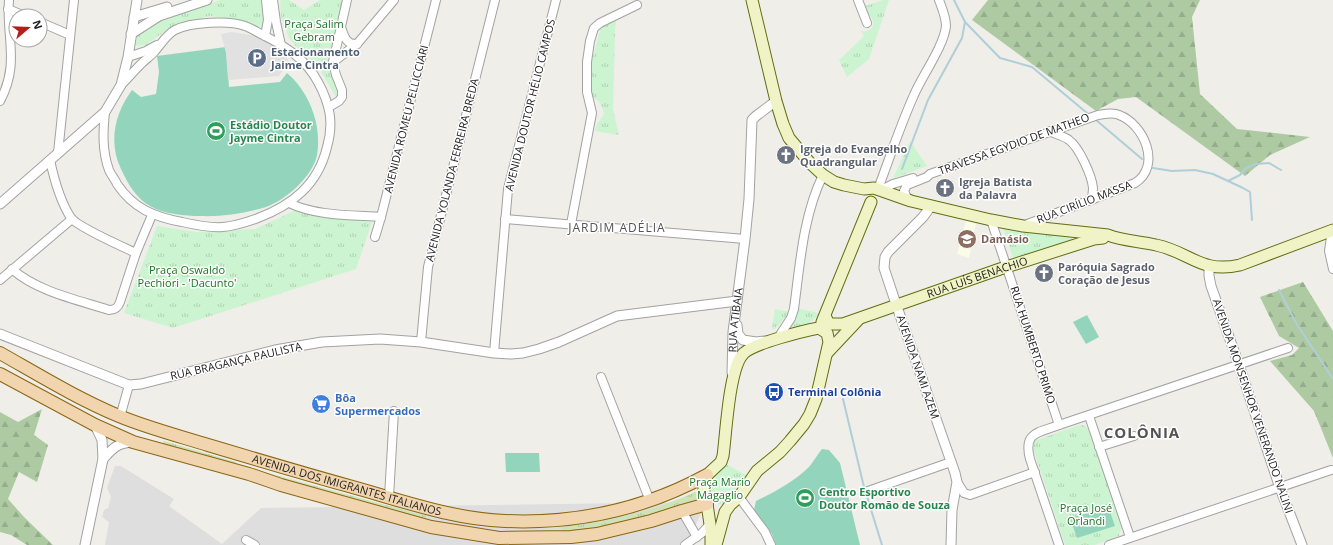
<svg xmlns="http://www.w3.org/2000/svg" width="1333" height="545" font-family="'Open Sans',sans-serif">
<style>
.residential{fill:#dfdede}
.education{fill:#fbfce7}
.grass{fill:url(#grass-tufts)}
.forest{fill:url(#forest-firs)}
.park{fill:url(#park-tufts)}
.pitch{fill:#92d5bc}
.parking{fill:#e1e1e1}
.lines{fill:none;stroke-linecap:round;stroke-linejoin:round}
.stream{stroke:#b0ced8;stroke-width:2}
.minor-casing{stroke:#a2a2a2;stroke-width:10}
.tertiary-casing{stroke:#a2a2a2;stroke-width:11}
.secondary-casing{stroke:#636d13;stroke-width:13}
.primary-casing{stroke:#8b6513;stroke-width:14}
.minor{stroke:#fff;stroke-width:8}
.tertiary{stroke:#fff;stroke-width:9}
.secondary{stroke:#f0f3c5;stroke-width:11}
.primary{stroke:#f1d5ae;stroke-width:12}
.labels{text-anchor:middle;stroke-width:3;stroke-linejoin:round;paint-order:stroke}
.park-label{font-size:11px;fill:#1a7423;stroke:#fff}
.service-label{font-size:11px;font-weight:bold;fill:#4e5e75;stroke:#fff;text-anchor:start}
.street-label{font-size:11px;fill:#212121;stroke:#fff}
.leisure-label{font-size:11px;font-weight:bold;fill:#27864d;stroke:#fff;text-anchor:start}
.worship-label{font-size:11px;font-weight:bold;fill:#5b616d;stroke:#fff;text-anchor:start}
.education-label{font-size:11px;font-weight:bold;fill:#785e54;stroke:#fff;text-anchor:start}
.transit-label{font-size:11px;font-weight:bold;fill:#164399;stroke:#fff;text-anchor:start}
.shop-label{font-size:11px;font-weight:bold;fill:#366cbe;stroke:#fff;text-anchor:start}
.neighbourhood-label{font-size:12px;letter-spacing:1px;fill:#545454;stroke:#fff}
.district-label{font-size:15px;font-weight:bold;letter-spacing:1px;fill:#545454;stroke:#fff}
</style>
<defs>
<pattern id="grass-tufts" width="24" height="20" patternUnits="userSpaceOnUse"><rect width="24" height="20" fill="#cce3b6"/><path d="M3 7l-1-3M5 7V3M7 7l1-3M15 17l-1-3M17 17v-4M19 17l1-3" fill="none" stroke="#afc29c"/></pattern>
<pattern id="forest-firs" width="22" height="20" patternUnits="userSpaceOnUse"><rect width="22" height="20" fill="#aecaa3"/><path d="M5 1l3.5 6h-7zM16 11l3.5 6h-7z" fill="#95ad8c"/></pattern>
<pattern id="park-tufts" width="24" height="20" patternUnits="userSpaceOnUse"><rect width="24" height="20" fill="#cdf4d0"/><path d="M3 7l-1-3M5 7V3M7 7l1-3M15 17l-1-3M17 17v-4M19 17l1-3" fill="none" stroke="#b0d1b2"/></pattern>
</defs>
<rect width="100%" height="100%" fill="#f0eee9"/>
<polygon class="residential" points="115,466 121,466 174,499 169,506 222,544 261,508 706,502 687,545 105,545 109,522 102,517 104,510 108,508 111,497 107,488"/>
<polygon class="education" points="966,221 976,224 969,258 957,254"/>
<g class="grass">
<polygon points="164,441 236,462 235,466 161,445"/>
<polygon points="257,470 426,516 426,519 256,473"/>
<path d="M697,491L701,499L632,520L598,528L561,534V527C608,522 655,511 697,491Z"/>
</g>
<g class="forest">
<polygon points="988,0 1200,0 1192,17 1200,94 1237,129 1310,137 1270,155 1245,176 1136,97 1118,99 1096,111 972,20"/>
<polygon points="1303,282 1333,331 1333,458 1314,411 1270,361 1292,355 1299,348 1279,336 1260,297"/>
<polygon points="42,409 34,435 48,445 37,482 19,472 8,499 24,517 53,545 27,545 11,535 0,532 0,412 18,422"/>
</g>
<g class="park">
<polygon points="220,0 261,0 265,18 263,27 256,27 245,21 209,16 165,31 146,45 135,46 138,34 159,20"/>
<polygon points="280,0 289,0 304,10 320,0 344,0 331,63 339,98 337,99 336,97 317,65 301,52 289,38 281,16"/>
<path d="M883,0H889L869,59L847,77L839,60L864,36L861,31C870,32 876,28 872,18L869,15L865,6Z"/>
<path d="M618,9L615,29L613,110L619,135L595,131L597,124L604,114C602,107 600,98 591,98V64L604,15Z"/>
<polygon points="910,141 927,166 894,178 894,176"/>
<polygon points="294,211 372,222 356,269 173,328 124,313 157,226 197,232 255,229"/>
<polygon points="1003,228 1071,236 1073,240 1073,243 1043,252 1013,258"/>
<path d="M797,308L818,313V315C807,327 801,326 785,328Z"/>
<polygon points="775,309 790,312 775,329 772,329"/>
<polygon points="1083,425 1089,429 1122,526 1119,536 1095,545 1065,545 1033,449 1034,441 1076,426"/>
<path d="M728,465L746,475C741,486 732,493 727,503C717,507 712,502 707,495L709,481L717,472Z"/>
</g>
<g class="pitch">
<path d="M226,47L229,87L280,82L287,73C302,86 311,102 316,122C318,132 319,144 317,155C313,176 286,200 266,207C245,213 222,217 200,216C186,216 163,214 150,206C136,198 128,184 121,169C108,142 115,113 132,90L141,97L156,94L159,72L157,56Z"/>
<polygon points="1087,315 1099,337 1086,344 1073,322"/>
<path d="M822,449L829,450L840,463L860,545H776L772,534L754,510L756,501C773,493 795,481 809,467C813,462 817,455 822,449Z"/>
<polygon points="505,453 539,453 540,472 506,472"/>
<polygon points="1108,506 1115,526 1077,538 1070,518"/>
</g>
<polygon class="parking" points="231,32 265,37 281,46 289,62 279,76 228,80 226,53 221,34"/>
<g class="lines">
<g class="stream">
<polyline points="965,22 1000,58 1032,67 1087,113"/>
<polyline points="1096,120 1142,159"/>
<polyline points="1153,168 1172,171 1195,170 1213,174 1243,188 1250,192 1252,220"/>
<polyline points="902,169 928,100 962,38 965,22 954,0"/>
<polyline points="1228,181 1240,175 1245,169 1255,164 1269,163 1281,170"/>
<polyline points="1279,290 1296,323 1333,379"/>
<polyline points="843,399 864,487 882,545"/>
</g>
<defs>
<g id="minor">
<polyline points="273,0 276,22 281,45"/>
<polyline points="858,0 867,23"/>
<polyline points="8,9 25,16"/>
<polyline points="40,22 70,35"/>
<path d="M341,27C344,36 346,45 357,44"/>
<polyline points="265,36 268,20 266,0"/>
<polyline points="128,57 146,51 157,45"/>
<polyline points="333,62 357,44 394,0"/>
<path d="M0,101C20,64 6,37 9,0"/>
<polyline points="329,107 339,101 342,97 342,90 336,75 333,62 347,0"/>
<path d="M105,112C103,131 102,151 109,170C111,175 115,179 117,184C133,208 154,217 182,222C195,225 210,228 223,227C235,226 247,222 258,218C292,205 318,185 327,147C334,123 330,104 318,82C306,59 285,46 263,35C257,32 251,28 245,26C229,20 191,22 175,30C167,34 161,44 155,51C151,56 146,59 141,64C134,71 128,78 121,85"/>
<path d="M1049,131C1055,134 1064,136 1069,140C1079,147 1092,176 1093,188C1093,192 1092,196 1092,200"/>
<polyline points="58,153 74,0"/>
<path d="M50,160C54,179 60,201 71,218C78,227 123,247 136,253"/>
<path d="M878,189C890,157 900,126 914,95C922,76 944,46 946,26C946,17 942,8 939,0"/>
<polyline points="881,190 893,184 913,178"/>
<path d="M910,200L907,198L904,191L907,185L927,177L930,174L1098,115C1105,114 1113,112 1119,115C1144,124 1162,166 1135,183L1025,225"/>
<path d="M289,203C316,216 351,215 381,217"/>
<polyline points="505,219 745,239"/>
<polyline points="991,220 1059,425"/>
<polyline points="571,224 592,113 587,92 587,62 590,41 594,28 600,23 637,5"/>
<polyline points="1332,230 1329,251 1333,269"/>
<polyline points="375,237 381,217 436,0"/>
<path d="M12,269C36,291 78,300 109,310C115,310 118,308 120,302L136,253L152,215"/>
<polyline points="0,280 72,219"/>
<path d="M778,338L791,318L794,309C800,264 803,216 823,175"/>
<polyline points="421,342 428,267 495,0"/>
<polyline points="494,353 508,189 556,0"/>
<polyline points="601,377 650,501"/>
<polyline points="1089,416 1130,537"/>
<polyline points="120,417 129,385"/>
<polyline points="1099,447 1134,436"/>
<polyline points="957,482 964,493 970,495 1035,472"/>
<polyline points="868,491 951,462"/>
<polyline points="389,497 394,411"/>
<polyline points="739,497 765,532 771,545"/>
<polyline points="682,511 697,537"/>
<polyline points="246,540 255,545"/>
<polyline points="685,545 702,533 710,524"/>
<path d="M1059,545L1030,459C1023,432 1038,433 1059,425L1288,348"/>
<polyline points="1109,545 1331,470"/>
</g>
<g id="tertiary">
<polyline points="134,17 167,7"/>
<polyline points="131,34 159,16 207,0"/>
<polyline points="0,204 105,112 121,85 128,57 137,0"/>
<polyline points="931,206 923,217 888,252 885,257 884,268 896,304 955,473 957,482 952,510 951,545"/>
<polyline points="1209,266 1209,276 1211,286 1239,365 1280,488 1302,545"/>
<polyline points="737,325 738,334 743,340 756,342 765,341"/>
<polyline points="0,334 129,385 141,384 275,350 322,342 380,339 421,342 494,353 511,354 523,353 539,349 559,342 617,316 737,301"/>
<path id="s1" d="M732,373L733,332L745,239L749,199L752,120L756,116L776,101"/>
<path d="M103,459C113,448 117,443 133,442"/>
<polyline points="85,545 103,459 102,440 95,425"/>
</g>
<g id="secondary">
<path d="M752,0L776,101L783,124L789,138L810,163L823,175L834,182L844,185L864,189L874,188L911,201L991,220L1023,226L1108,235C1123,241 1139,241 1156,245C1190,252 1201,274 1240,265L1333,230"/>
<path id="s2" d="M825,316L829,324H843L1000,269L1094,239L1103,238"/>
<polyline points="822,322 871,202"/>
<polyline points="827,353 858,320"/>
<path d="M711,545V531L707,504L704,494V484L707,475L721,462L723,456C726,435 729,366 744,353C755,343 803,331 819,328"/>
<polyline points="716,545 725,512 730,505 739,497 757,471 780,452 790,441 804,424 810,414 816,399 829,342 827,333 819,328"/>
</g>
<g id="primary">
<path id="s3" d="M0,353C39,375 78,399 119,416C148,428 179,436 208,445C255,459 302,473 349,486C400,500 452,519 505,521C576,524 645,509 707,475"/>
<polyline points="0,374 95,425 133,442 249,474 281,485 431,527 499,538 571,537 597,534 651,521 682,511 707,504"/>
</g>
</defs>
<use href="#minor" class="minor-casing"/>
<use href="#tertiary" class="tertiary-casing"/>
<use href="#secondary" class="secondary-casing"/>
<use href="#primary" class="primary-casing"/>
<use href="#minor" class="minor"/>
<use href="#tertiary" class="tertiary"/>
<use href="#secondary" class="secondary"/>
<use href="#primary" class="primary"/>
</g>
<defs>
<symbol id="parking-disc" viewBox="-11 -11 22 22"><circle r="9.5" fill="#5c6f8a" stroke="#fff"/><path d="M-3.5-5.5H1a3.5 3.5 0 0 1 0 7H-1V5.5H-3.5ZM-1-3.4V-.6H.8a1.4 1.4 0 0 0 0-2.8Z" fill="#fff"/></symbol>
<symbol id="stadium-disc" viewBox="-11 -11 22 22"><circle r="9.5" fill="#2e9e5b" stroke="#fff"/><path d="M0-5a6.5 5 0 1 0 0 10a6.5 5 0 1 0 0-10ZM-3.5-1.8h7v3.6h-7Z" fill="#fff"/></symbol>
<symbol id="church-disc" viewBox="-11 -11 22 22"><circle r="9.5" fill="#6b7280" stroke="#fff"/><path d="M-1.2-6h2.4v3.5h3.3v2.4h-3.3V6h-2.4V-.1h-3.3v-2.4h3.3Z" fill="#fff"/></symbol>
<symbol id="university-disc" viewBox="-11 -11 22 22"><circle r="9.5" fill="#8d6e63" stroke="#fff"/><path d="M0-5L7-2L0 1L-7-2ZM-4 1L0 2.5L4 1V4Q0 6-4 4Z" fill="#fff"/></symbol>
<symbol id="bus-disc" viewBox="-11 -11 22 22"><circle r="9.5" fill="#1a4fb4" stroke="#fff"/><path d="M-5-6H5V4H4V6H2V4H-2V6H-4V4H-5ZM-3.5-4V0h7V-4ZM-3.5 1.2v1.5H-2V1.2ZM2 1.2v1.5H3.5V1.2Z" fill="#fff"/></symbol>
<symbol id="supermarket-disc" viewBox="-11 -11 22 22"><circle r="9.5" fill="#3f7fe0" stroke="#fff"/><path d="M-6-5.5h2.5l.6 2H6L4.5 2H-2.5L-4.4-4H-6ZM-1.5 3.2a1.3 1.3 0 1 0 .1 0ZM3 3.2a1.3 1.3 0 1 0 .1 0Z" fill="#fff"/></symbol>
</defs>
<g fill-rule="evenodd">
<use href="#parking-disc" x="246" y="47" width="22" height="22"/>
<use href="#stadium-disc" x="205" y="120" width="22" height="22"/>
<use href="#church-disc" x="775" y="144" width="22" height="22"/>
<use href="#church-disc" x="934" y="177" width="22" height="22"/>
<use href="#university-disc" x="956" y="228" width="22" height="22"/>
<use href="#church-disc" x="1033" y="262" width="22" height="22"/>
<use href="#bus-disc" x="763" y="381" width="22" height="22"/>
<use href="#supermarket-disc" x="310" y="393" width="22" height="22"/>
<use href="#stadium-disc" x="794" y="487" width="22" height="22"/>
</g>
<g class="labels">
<g class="park-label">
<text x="314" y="28">Praça Salim<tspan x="314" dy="13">Gebram</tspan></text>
<text x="187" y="274">Praça Oswaldo<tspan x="187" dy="13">Pechiori - 'Dacunto'</tspan></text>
<text x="720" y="486">Praça Mario<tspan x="720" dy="13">Magaglio</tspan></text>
<text x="1086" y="512">Praça José<tspan x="1086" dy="13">Orlandi</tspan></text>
</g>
<g class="service-label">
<text x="271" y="56">Estacionamento<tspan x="271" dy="13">Jaime Cintra</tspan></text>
</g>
<g class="street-label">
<text transform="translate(530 105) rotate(-76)" y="4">AVENIDA DOUTOR HÉLIO CAMPOS</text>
<text transform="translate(406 119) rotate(-76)" y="4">AVENIDA ROMEU PELLICCIARI</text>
<text transform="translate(1014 144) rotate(-20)" y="4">TRAVESSA EGYDIO DE MATHEO</text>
<text transform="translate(452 170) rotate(-76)" y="4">AVENIDA YOLANDA FERREIRA BREDA</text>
<text transform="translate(1084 202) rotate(-21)" y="4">RUA CIRÍLIO MASSA</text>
<text dy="4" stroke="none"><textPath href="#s2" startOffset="165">RUA LUÍS BENACHIO</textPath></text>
<text dy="4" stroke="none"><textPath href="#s1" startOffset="53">RUA ATIBAIA</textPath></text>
<text transform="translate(1033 345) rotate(72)" y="4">RUA HUMBERTO PRIMO</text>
<text transform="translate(236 361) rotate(-13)" y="4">RUA BRAGANÇA PAULISTA</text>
<text transform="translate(918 367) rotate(71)" y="4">AVENIDA NAMI AZEM</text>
<text transform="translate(1253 406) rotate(71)" y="4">AVENIDA MONSENHOR VENERANDO NALINI</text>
<text dy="4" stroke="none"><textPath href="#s3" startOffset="373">AVENIDA DOS IMIGRANTES ITALIANOS</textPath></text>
</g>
<g class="leisure-label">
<text x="230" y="129">Estádio Doutor<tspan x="230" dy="13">Jayme Cintra</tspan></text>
<text x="819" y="496">Centro Esportivo<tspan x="819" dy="13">Doutor Romão de Souza</tspan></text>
</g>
<g class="worship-label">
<text x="800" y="153">Igreja do Evangelho<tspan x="800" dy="13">Quadrangular</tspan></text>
<text x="959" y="186">Igreja Batista<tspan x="959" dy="13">da Palavra</tspan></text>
<text x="1058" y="271">Paróquia Sagrado<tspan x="1058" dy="13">Coração de Jesus</tspan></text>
</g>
<g class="education-label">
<text x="981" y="243">Damásio</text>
</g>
<g class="transit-label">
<text x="788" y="396">Terminal Colônia</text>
</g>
<g class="shop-label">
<text x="335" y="402">Bôa<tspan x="335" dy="13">Supermercados</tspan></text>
</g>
<g class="neighbourhood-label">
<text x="617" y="232">JARDIM ADÉLIA</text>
</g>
<g class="district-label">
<text x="1142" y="438">COLÔNIA</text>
</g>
</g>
<g transform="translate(28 28) rotate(71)"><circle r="19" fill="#ffffff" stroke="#a6a6a6"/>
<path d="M0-3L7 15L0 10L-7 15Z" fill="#b91b1a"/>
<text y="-6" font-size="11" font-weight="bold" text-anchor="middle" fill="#212121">N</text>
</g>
</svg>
